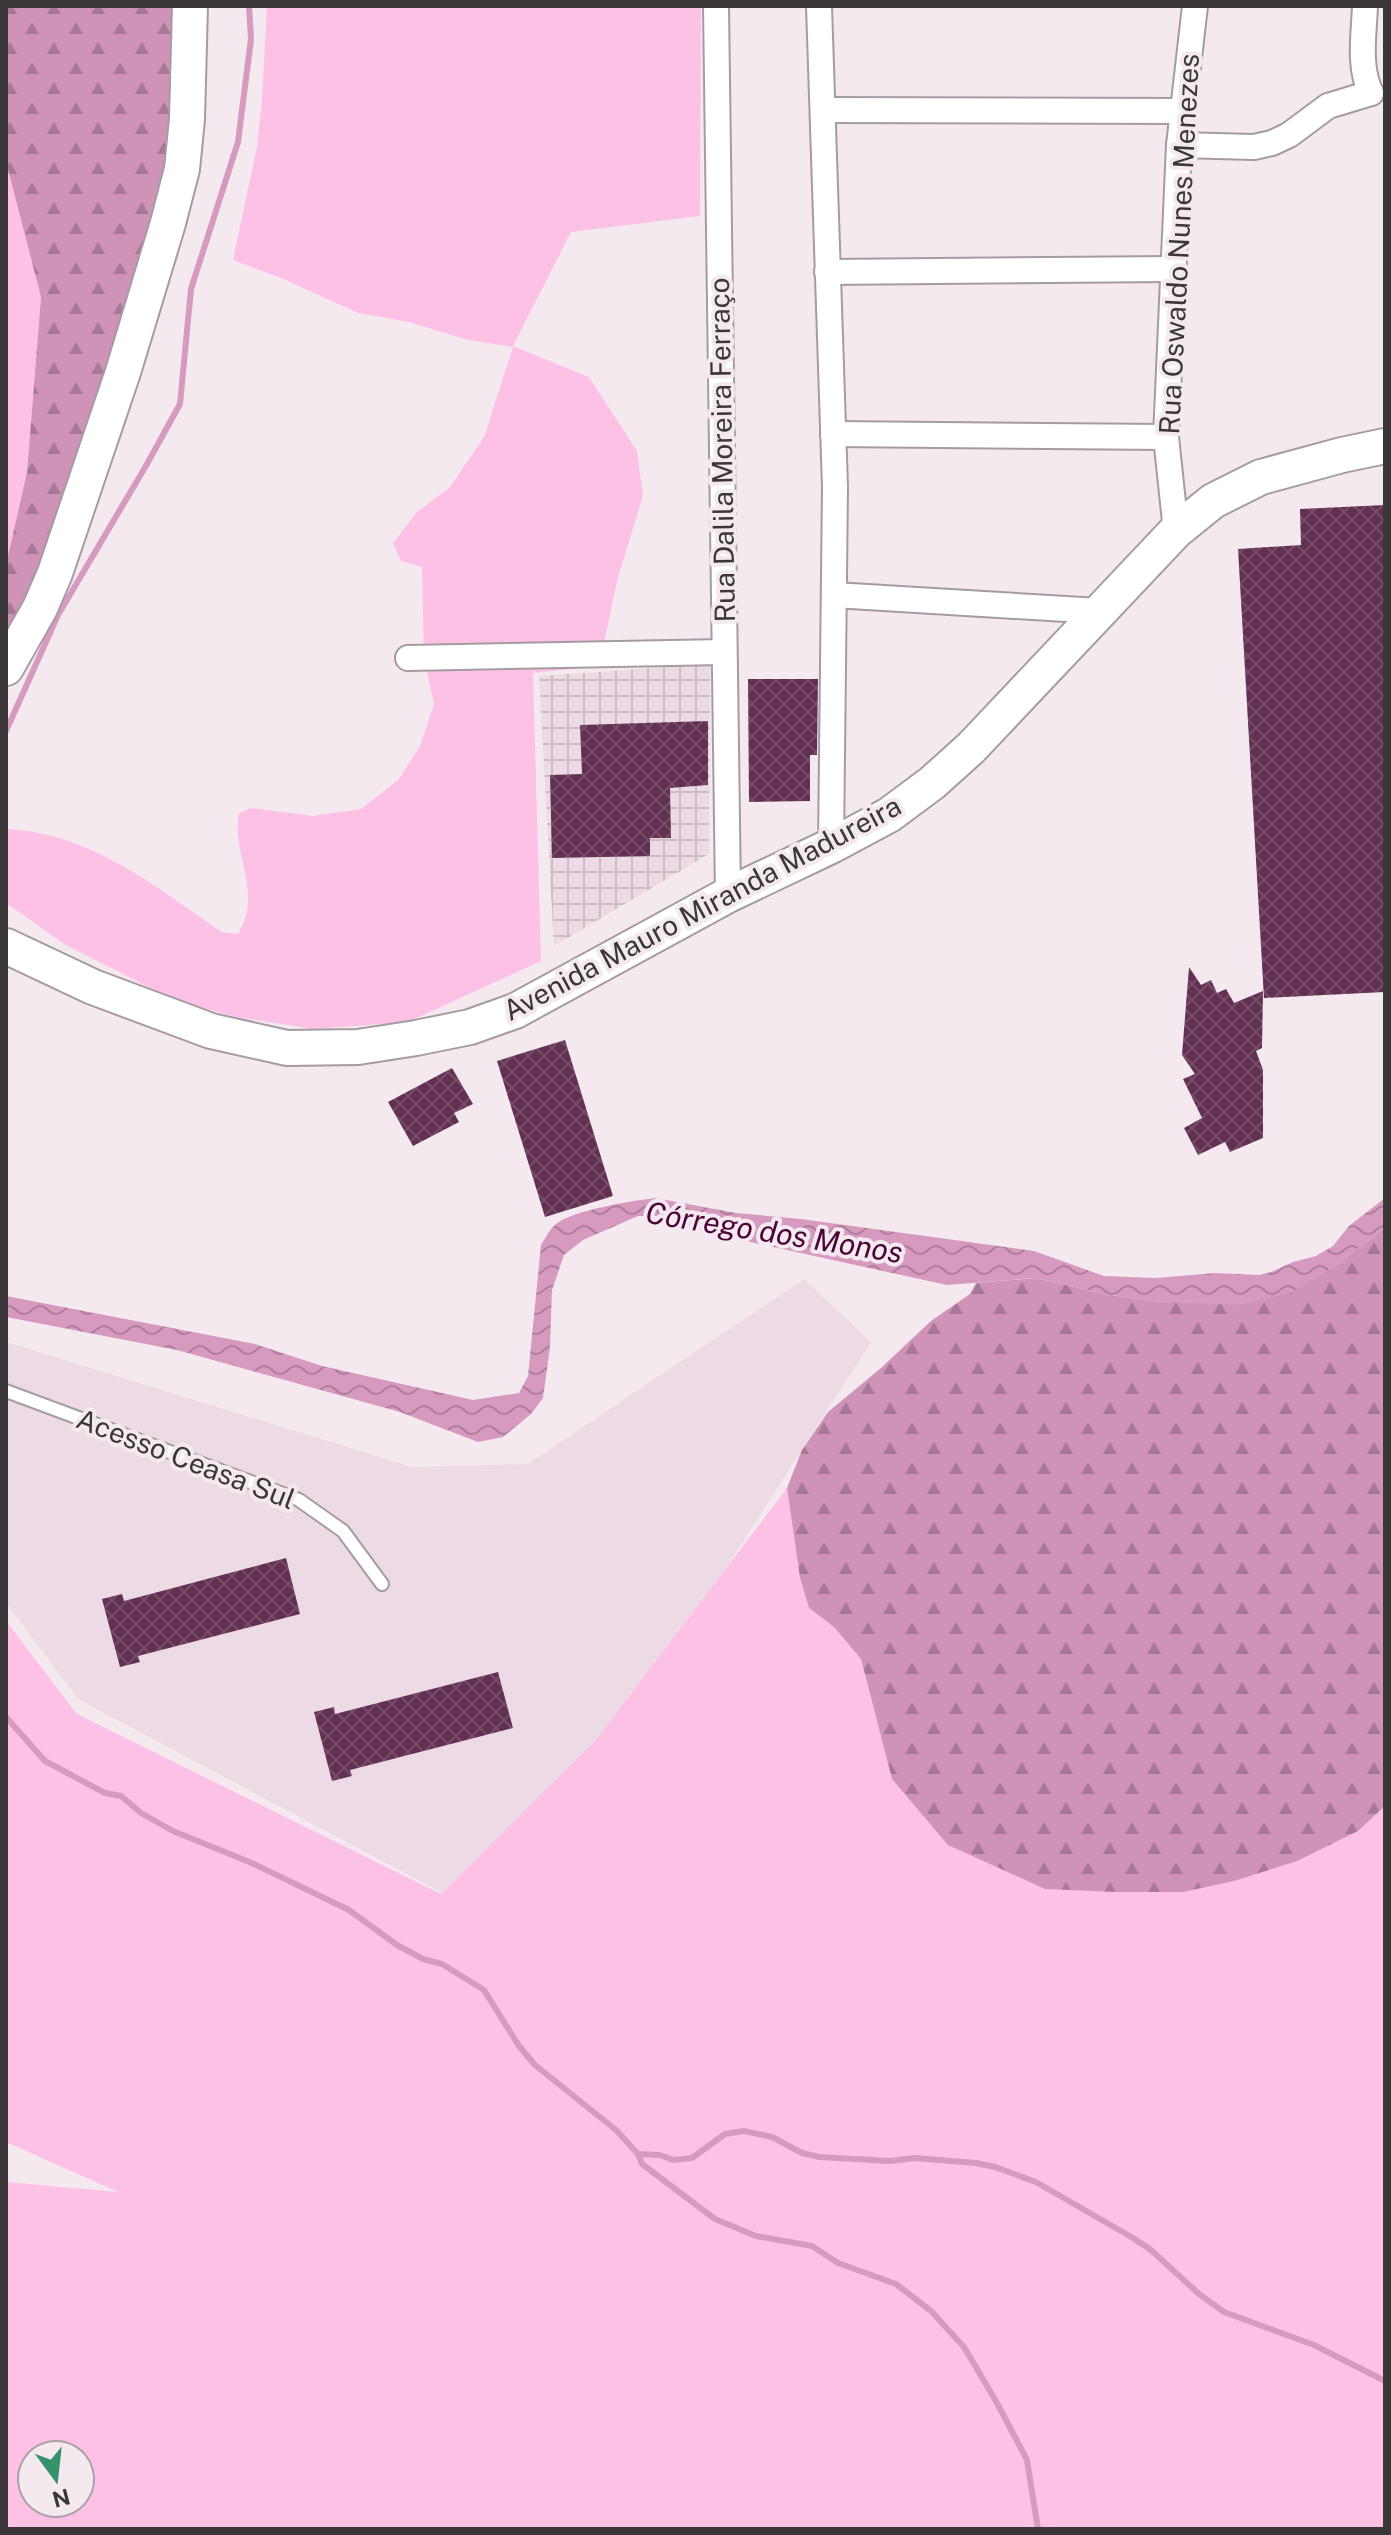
<svg xmlns="http://www.w3.org/2000/svg" width="1391" height="2535" font-family="'Public Sans',sans-serif">
<style>
.built{fill:#ecdae4}
.industrial{fill:url(#industrial-grid)}
.grass{fill:#fdc1e6;fill-rule:evenodd}
.forest{fill:url(#forest-firs)}
.water{fill:url(#water-waves)}
.lines{fill:none;stroke-linecap:round;stroke-linejoin:round}
.stream{stroke:#d69abf;stroke-width:6}
.building{fill:url(#building-cross-hatch)}
.lane-casing{stroke:#a69ba2;stroke-width:16}
.street-casing{stroke:#a69ba2;stroke-width:28}
.secondary-casing{stroke:#a69ba2;stroke-width:38}
.lane{stroke:#fff;stroke-width:12}
.street{stroke:#fff;stroke-width:24}
.secondary{stroke:#fff;stroke-width:34}
.labels{text-anchor:middle;stroke-width:8;stroke-linejoin:round;paint-order:stroke}
.street-label{font-size:28px;fill:#3b3739;stroke:#f4e9ef}
.water-label{font-size:30px;font-style:italic;fill:#4b0338;stroke:#f4e9ef}
</style>
<defs>
<pattern id="industrial-grid" width="8" height="8" patternUnits="userSpaceOnUse" patternTransform="scale(2)"><rect width="8" height="8" fill="#ecdae4"/><path d="M0 4h8M4 0v8" fill="none" stroke="#cbbcc4"/></pattern>
<pattern id="forest-firs" width="22" height="20" patternUnits="userSpaceOnUse" patternTransform="scale(2)"><rect width="22" height="20" fill="#ce93b7"/><path d="M5 1l3.5 6h-7zM16 11l3.5 6h-7z" fill="#a87996"/></pattern>
<pattern id="water-waves" width="16" height="10" patternUnits="userSpaceOnUse" patternTransform="scale(2)"><rect width="16" height="10" fill="#d69abf"/><path d="M0 5q4-4 8 0t8 0" fill="none" stroke="#af7e9c"/></pattern>
<pattern id="building-cross-hatch" width="8" height="8" patternUnits="userSpaceOnUse" patternTransform="scale(2)"><rect width="8" height="8" fill="#623051"/><path d="M0 0l8 8M0 8l8-8" fill="none" stroke="#764d68"/></pattern>
</defs>
<rect width="100%" height="100%" fill="#f4e9ef"/>
<polygon class="built" points="804,1279 871,1342 607,1754 465,1905 78,1699 6,1603 6,1342 412,1467 528,1464"/>
<polygon class="industrial" points="710,664 709,854 554,946 539,676"/>
<g class="grass">
<path d="M267,6H701L700,216L571,232L513,346L589,377L637,451L643,496L618,577L599,666L533,673L541,961L408,1022L314,1029L236,1017L174,1000L64,944L6,903V829C92,833 154,886 222,932L238,934C264,892 231,857 239,813L252,808L313,816L361,809L399,779L420,746L434,704L424,658L422,567L401,561L393,543L416,513L450,487L484,437L513,347L468,340L409,322L358,313L281,278L233,260L257,147L262,99Z"/>
<polygon points="6,162 41,297 27,472 6,565"/>
<path d="M787,1488L800,1578L809,1608L834,1627L861,1659L892,1779L1358,1831L1385,1806V2529H6V2182L118,2192L6,2142V1621L77,1714L441,1894L596,1740ZM32,2455H80V2503H32Z"/>
</g>
<g class="forest">
<polygon points="6,6 180,6 181,81 161,216 61,517 6,648 6,565 27,472 41,297 6,162"/>
<polygon points="1385,1228 1385,1806 1358,1831 1297,1861 1234,1881 1183,1892 1116,1892 1045,1889 948,1845 892,1779 861,1659 834,1627 809,1608 800,1578 787,1488 802,1450 828,1412 881,1368 931,1321 970,1294 976,1283 1036,1278 1105,1294 1150,1301 1238,1304 1291,1292 1332,1268"/>
</g>
<path class="water" d="M655,1198L736,1213L801,1219L1034,1251L1104,1276L1156,1278L1215,1273L1259,1275L1271,1272L1293,1262L1316,1256L1333,1246L1349,1226L1385,1198V1228L1332,1268L1291,1293L1238,1305L1150,1301L1105,1294L1036,1278L947,1285L709,1233L658,1216H638L583,1240L564,1255L552,1290L550,1347L543,1398L531,1414L503,1437L478,1442L400,1412L177,1350L6,1317V1296L255,1344L322,1366L473,1400L519,1393L528,1376L541,1245C546,1237 549,1230 556,1224C573,1210 632,1201 655,1198Z"/>
<g class="lines">
<g class="stream">
<polyline points="6,731 58,615 147,464 180,404 191,289 238,142 251,39 249,6"/>
<polyline points="6,1717 45,1761 105,1793 121,1796 141,1813 173,1831 252,1863 349,1910 397,1945 423,1959 442,1964 484,1990 519,2046 535,2065 616,2130 638,2154 642,2164 715,2219 756,2236 812,2246 838,2263 896,2284 931,2311 964,2347 997,2403 1027,2460 1038,2529"/>
<polyline points="638,2154 660,2155 673,2160 692,2158 725,2134 744,2131 772,2137 802,2153 819,2157 890,2161 915,2158 976,2163 995,2167 1036,2182 1133,2238 1151,2250 1199,2294 1224,2312 1314,2345 1385,2381"/>
</g>
</g>
<g class="building">
<polygon points="1385,505 1385,992 1264,998 1238,549 1301,545 1300,509"/>
<polygon points="748,679 818,679 817,755 810,755 810,801 749,802"/>
<polygon points="708,721 708,785 670,788 671,838 650,838 650,856 552,858 550,775 582,774 580,725"/>
<polygon points="1189,967 1201,985 1211,980 1217,993 1226,989 1234,1003 1263,991 1262,1048 1256,1051 1263,1070 1263,1138 1230,1152 1225,1142 1198,1155 1184,1128 1202,1118 1183,1079 1195,1074 1182,1055"/>
<polygon points="565,1040 613,1196 545,1217 497,1061"/>
<polygon points="452,1068 473,1104 454,1113 459,1122 413,1146 388,1102"/>
<polygon points="286,1558 300,1614 138,1656 140,1662 120,1667 102,1599 122,1594 124,1601"/>
<polygon points="498,1672 513,1728 350,1770 352,1776 332,1781 314,1712 334,1707 335,1714"/>
</g>
<g class="lines">
<defs>
<polyline id="lane" points="6,1391 299,1500 343,1531 382,1584"/>
<g id="street">
<polyline points="716,6 728,895"/>
<polyline points="819,6 835,487 831,846"/>
<path d="M1365,6C1364,34 1358,67 1371,93"/>
<polyline points="823,110 1182,111"/>
<polyline points="1179,145 1254,147 1272,143 1289,135 1328,106 1371,93"/>
<polyline points="827,272 1172,269"/>
<polyline points="833,434 1166,437"/>
<polyline points="1176,531 1166,437 1179,145 1195,6"/>
<polyline points="834,595 1099,611"/>
<polyline points="408,658 724,652"/>
</g>
<g id="secondary">
<polyline points="6,668 40,608 55,573 123,372 168,223 182,169 187,119 190,6"/>
<polyline points="6,946 93,987 211,1031 287,1048 358,1047 416,1038 470,1027 515,1011 728,895 831,846 889,815 932,783 971,748 1176,531 1213,501 1261,477 1342,455 1385,446"/>
</g>
</defs>
<use href="#lane" class="lane-casing"/>
<use href="#street" class="street-casing"/>
<use href="#secondary" class="secondary-casing"/>
<use href="#lane" class="lane"/>
<use href="#street" class="street"/>
<use href="#secondary" class="secondary"/>
</g>
<g class="labels">
<g class="street-label">
<text transform="translate(1179 244) rotate(-87)" y="10">Rua Oswaldo Nunes Menezes</text>
<text transform="translate(722 450) rotate(-91)" y="10">Rua Dalila Moreira Ferraço</text>
<text transform="translate(702 908) rotate(-28)" y="10">Avenida Mauro Miranda Madureira</text>
<text transform="translate(186 1459) rotate(21)" y="10">Acesso Ceasa Sul</text>
</g>
<g class="water-label">
<text transform="translate(774 1233) rotate(9)" y="10">Córrego dos Monos</text>
</g>
</g>
<rect width="1391" height="2535" fill="none" stroke="#3b3739" stroke-width="16"/>
<g transform="translate(56 2479) rotate(165)"><circle r="38" fill="#f4e9ef" stroke="#aaa2a6" stroke-width="2"/>
<path d="M0-6L14 30L0 20L-14 30Z" fill="#34926a"/>
<text y="-12" font-size="22" font-weight="bold" text-anchor="middle" fill="#3b3739">N</text>
</g>
</svg>
